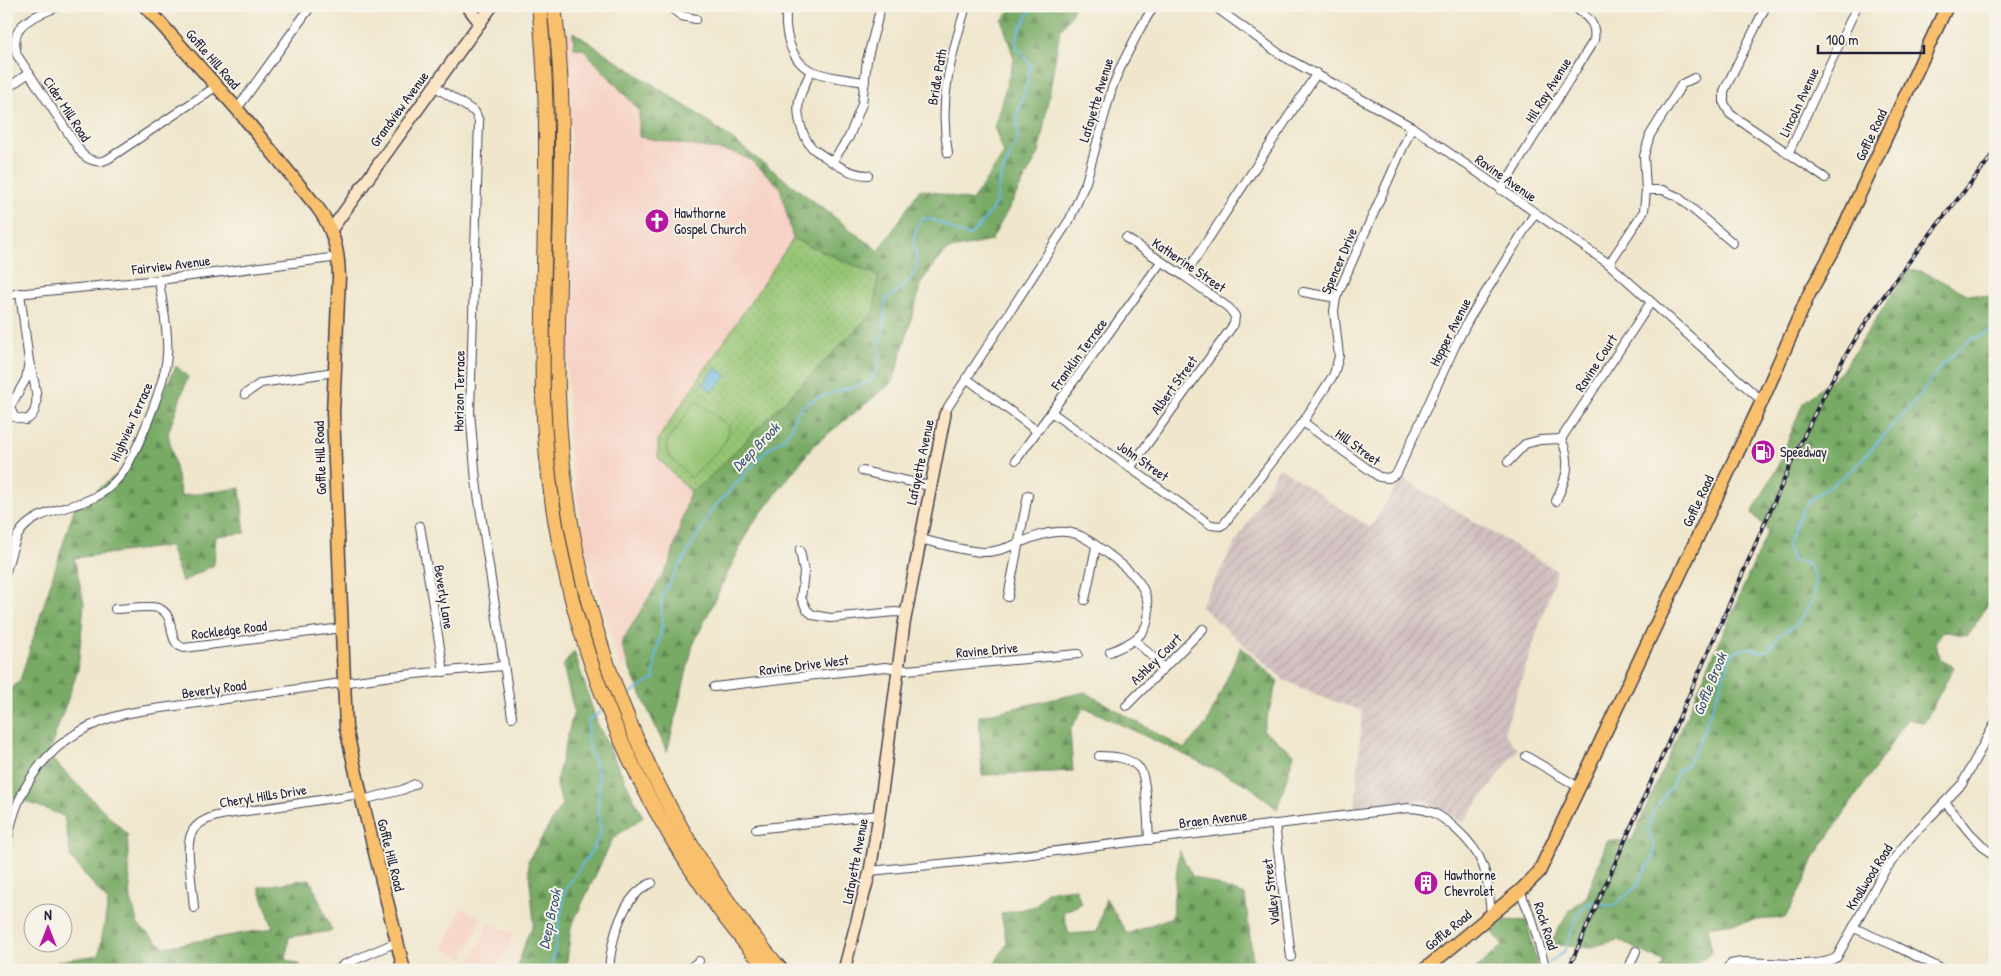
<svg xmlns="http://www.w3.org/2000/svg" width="2001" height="976" font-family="'Patrick Hand',sans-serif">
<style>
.built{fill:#f6d2c5}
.industrial{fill:url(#industrial-furrows)}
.forest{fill:url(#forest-firs);stroke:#4d6650}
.park{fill:url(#park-dots);stroke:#5c7357}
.pitch{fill:#95c473;stroke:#5c7357}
.water{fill:url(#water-ripples);stroke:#446d8e}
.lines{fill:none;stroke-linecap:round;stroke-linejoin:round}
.stream{stroke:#67b8e2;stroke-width:2}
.street-casing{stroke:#413f51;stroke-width:10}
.secondary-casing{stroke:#413f51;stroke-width:14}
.primary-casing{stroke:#413f51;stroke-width:15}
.highway-casing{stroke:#413f51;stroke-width:16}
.street{stroke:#fff;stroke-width:8}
.secondary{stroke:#fce5c4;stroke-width:11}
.primary{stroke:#f8bf6c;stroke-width:12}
.highway{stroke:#f8bf6c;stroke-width:14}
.rail-casing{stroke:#22223b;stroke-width:4}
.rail{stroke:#f7f3e8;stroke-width:2;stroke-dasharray:5.5;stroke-linecap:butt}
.labels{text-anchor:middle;stroke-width:4;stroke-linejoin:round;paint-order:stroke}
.street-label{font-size:14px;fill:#22223b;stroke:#f7f3e8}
.poi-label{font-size:14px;fill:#22223b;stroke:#f7f3e8;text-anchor:start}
.water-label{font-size:15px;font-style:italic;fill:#3a5675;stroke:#f7f3e8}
</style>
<defs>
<pattern id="industrial-furrows" width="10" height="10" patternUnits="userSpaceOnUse" patternTransform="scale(1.25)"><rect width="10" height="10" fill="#d1bfbf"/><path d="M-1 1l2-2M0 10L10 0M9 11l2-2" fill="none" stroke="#b3a4a5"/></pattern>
<pattern id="forest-firs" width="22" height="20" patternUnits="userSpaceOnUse" patternTransform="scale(1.25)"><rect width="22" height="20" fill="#78aa65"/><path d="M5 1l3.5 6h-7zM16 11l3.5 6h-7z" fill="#628a54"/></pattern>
<pattern id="park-dots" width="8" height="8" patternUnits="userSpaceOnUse" patternTransform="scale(1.25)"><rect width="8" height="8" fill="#95c473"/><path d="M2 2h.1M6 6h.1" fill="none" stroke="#80a864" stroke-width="1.8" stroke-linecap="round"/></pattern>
<pattern id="water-ripples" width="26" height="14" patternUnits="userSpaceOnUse" patternTransform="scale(1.25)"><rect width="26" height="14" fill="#67b8e2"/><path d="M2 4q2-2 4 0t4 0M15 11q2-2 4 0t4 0" fill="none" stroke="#5495b8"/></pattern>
</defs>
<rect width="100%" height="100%" fill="#f7f3e8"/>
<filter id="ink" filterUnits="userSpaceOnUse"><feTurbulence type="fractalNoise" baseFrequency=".02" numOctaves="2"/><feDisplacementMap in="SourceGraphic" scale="10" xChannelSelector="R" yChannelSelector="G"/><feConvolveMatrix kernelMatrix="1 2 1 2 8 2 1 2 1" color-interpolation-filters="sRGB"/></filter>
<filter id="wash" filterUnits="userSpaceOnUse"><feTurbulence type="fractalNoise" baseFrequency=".0096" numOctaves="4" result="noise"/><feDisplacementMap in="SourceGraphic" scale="20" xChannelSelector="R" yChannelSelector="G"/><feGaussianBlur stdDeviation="1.12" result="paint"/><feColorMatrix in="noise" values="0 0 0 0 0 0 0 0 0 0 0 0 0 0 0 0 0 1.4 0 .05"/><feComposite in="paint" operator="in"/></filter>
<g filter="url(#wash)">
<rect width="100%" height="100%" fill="#efe6cc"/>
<g class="built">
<polygon points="566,30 877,253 622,671 586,555 569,445 567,355 571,134"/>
<polygon points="461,908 482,917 464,958 443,949"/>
<polygon points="489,923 514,934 497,970 456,970 458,965 468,969"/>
</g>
<polygon class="industrial" points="1279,467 1370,528 1402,478 1557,571 1504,733 1518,749 1463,823 1424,800 1355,808 1362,711 1322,697 1284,680 1200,606"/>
<g class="forest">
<polygon points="1015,6 1076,6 1060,31 1039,153 991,241 947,250 923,279 893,382 814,445 750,527 693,645 667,752 631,672 621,643 670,563 690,491 704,483 874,311 878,276 793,239 780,187 751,160 732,152 639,137 639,110 583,49 574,48 573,32 705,119 879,251 920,189 972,201 1004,153 994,127 1014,59 1002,20"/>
<polygon points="1909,269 1924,272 1967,294 1995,297 1995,595 1967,636 1943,631 1935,643 1941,660 1954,667 1924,723 1908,719 1814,858 1805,881 1785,918 1755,920 1708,927 1711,953 1687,970 1660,970 1664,962 1618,940 1587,948 1550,944 1569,911 1587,896 1607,841 1632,840 1768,531 1752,513 1777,468 1803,403 1841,372"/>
<polygon points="176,366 188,377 168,433 181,496 240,488 245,533 216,536 214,565 182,582 170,546 74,558 84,603 78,670 48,755 127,834 131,899 138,925 164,947 273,928 259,887 310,879 332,931 289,937 286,960 301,965 297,970 57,970 57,961 99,955 108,902 71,858 64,816 6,794 6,695 20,680 75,506 126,468"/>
<polygon points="1241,647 1278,681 1263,730 1294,754 1277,809 1248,785 1084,707 1070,730 1073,771 982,775 979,716 1085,692 1184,749 1207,723"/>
<polygon points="574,651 597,723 643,817 613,838 571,927 566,970 516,970 527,937 534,924 528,861 562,804 556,782 574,711 563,666"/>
<polygon points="1179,850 1192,876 1245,895 1253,963 1194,970 991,970 1007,943 1001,914 1036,906 1047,891 1076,888 1081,904 1063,912 1069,934 1097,932 1106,898 1127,934 1172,917"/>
<polygon points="1501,920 1527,921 1538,970 1474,970 1503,945 1488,926"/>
</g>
<polygon class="park" points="793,239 878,276 874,311 704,483 690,491 658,458 658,439"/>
<path class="pitch" d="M696,401L729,426C731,446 702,463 692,478L667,454V442Z"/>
<polygon class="water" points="716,368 727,376 712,391 703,384"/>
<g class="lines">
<g class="stream">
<path d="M628,695L654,679L655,661L662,626L661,598L712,510L767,450L784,438L793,426V420L801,407L820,397L871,381L877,370L880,357L879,343L883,335L886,300C894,293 907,285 913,276C923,259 910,248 915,233C916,228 920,223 922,219C940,217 952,233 969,236L979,227L996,203L1000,178L1018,138L1017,114L1022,102L1031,66L1017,47L1016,38L1032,6"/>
<path d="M1548,963L1564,952L1578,915L1587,904L1592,902L1610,906L1616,904L1637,886L1642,874L1654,858V847L1648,829L1653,812L1671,787L1679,769L1685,768L1697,748L1733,652C1744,648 1750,647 1761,652L1769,650L1779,635L1794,626L1801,619L1814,598L1815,576L1811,569L1805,562L1793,561L1787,546L1801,513L1810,500L1854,468L1919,397L1940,367L1968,341L1995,329"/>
<polyline points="551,970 565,890 592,850 601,834 598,811 599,777 587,740 589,720 601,712"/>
<polyline points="1536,970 1542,967"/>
</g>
</g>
</g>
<g filter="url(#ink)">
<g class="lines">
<defs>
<g id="street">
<path d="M59,6C35,17 8,22 17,55L82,154C90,161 98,164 108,159L217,86"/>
<polyline points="668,6 682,16 696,19"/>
<path d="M787,6C783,28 789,61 812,71C828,78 848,79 865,82"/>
<polyline points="1214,6 1281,55 1412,127 1609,264 1762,401"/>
<polyline points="1766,6 1724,91 1724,103 1730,114 1825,178"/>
<path d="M811,71C807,80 802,90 799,100C796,116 803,142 816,151C833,162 848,175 868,175"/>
<polyline points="434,86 475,112 479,121 470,412 476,481 512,717"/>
<polyline points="6,89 29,73"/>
<polyline points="237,109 311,6"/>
<path d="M948,153C938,100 951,57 966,6"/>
<polyline points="1788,154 1857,6"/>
<polyline points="832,162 849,137 862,104 867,60 881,6"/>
<path d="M1501,190L1594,40C1597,22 1586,16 1573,6"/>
<polyline points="1646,190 1663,190 1678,197 1733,243"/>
<polyline points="1126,238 1184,276 1229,308 1235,316 1234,324 1130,468"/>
<polyline points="1609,264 1644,211 1646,190 1644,156 1650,135 1682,84 1694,78"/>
<polyline points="1184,276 1317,73"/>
<polyline points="1303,292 1336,298"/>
<path d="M20,293L29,361L26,379L10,407L14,417L26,420C45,411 33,377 29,361"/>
<polyline points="6,295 159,280 339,257"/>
<polyline points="966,378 1037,431"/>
<polyline points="245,394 261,383 334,372"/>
<polyline points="1051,412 1211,525 1220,526 1224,524 1303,422 1334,374 1339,356 1334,311 1336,298 1412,127"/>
<polyline points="945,414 948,407 1070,219 1086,182 1112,88 1122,64 1141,27 1154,6"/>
<polyline points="1303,422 1379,477 1389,478 1397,473 1455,346 1469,319 1535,213"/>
<polyline points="1561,439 1651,302"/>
<polyline points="1016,460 1161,262"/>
<polyline points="1508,462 1525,444 1540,440 1561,439"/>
<polyline points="862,471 930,486"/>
<path d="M1556,501C1566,479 1573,462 1561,439"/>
<polyline points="420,526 444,672"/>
<path d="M920,539C939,543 965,552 984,552C1009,552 1032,533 1057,532C1065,531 1076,533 1083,537C1097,545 1130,569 1139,582C1146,592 1150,606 1148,619C1145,638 1126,645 1110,652"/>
<polyline points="800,550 804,572 801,598 807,610 813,615 830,618 895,612 906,613"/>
<path d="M6,571C10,559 12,546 18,535C34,508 74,510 99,495C107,490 115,482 121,475C138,451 165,384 167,355C169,331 162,304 159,280"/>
<polyline points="1008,597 1028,495"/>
<polyline points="1085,600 1096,547"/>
<path d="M115,609C126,609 148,605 158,608C178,615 165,643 184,648L342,628"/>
<polyline points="1135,640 1164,668"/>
<polyline points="714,687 885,667 907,670 1078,654"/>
<polyline points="1126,706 1203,629"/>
<path d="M1099,756C1113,756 1130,757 1140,769C1147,778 1148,826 1149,840"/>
<polyline points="1526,756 1580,788"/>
<polyline points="362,800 402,790 415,784"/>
<polyline points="1945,802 1970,833 1995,858"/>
<polyline points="1275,824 1291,957"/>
<polyline points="756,829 879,815"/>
<path d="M6,853C14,775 63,723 140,711L392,676L503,666"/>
<path d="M870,871L999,858L1408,808C1431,809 1439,814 1456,829C1487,857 1487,875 1491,914"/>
<polyline points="1520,891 1532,919 1546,970"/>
<path d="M194,908C193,895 191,881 190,868C186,838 188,822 221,815L360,794"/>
<polyline points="1854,928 1895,946 1944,970"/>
<path d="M1726,969L1731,964L1741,962C1764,962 1821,969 1837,957L1883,873L1910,838L1962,784L1995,723"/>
<polyline points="338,970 343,965 397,942"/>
<path d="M609,970C611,940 622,895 652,883"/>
<polyline points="687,970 699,961"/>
<polyline points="1628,970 1636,951"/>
</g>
<g id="secondary">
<polyline points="467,6 480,23"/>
<polyline points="331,230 492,6"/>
<polyline points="844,970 870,871 879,815 904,624 945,414"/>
</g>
<g id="primary">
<path d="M145,6L237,109L317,207C333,228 339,251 339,277L333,413L346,728L362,800L404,970"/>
<polyline points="1424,970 1520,891 1539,872 1762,401 1809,294 1834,249 1947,6"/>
</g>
<g id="highway">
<path d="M539,6C554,136 540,265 543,395C549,605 628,812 768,970"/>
<path d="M554,6C571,135 555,265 558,394C564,604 645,810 781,970"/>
</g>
</defs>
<use href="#street" class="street-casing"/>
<use href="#secondary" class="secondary-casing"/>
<use href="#primary" class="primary-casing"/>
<use href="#highway" class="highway-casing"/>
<use href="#street" class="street"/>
<use href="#secondary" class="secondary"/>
<use href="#primary" class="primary"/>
<use href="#highway" class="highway"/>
<defs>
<path id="rail" d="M1568,970L1790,466C1810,422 1831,378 1856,338C1897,272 1948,213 1995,152"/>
</defs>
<use href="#rail" class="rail-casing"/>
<use href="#rail" class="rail"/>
</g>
</g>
<defs>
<symbol id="church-disc" viewBox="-11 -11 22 22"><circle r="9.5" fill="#b5179e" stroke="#f7f3e8"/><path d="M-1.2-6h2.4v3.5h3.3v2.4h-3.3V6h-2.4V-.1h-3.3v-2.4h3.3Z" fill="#fff"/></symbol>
<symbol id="fuel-disc" viewBox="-11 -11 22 22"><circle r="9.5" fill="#b5179e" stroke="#f7f3e8"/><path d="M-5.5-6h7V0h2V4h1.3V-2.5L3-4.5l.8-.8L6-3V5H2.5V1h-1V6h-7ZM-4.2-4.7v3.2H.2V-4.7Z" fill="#fff"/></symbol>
<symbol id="building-disc" viewBox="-11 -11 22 22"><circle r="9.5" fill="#b5179e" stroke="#f7f3e8"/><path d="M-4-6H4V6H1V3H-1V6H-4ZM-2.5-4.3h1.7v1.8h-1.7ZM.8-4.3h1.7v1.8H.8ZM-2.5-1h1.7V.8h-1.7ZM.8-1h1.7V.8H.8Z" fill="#fff"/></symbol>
</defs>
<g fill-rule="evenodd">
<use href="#church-disc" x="643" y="207" width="28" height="28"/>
<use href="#fuel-disc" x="1749" y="438" width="28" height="28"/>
<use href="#building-disc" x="1412" y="869" width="28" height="28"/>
</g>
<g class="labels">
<g class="street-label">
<text transform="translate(213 59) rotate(49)" y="5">Goffle Hill Road</text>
<text transform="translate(937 77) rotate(-80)" y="5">Bridle Path</text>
<text transform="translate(1548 90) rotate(-58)" y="5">Hil Ray Avenue</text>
<text transform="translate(1096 100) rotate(-73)" y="5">Lafayette Avenue</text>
<text transform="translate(1799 102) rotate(-65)" y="5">Lincoln Avenue</text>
<text transform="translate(67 109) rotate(57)" y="5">Cider Mill Road</text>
<text transform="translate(399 109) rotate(-54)" y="5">Grandview Avenue</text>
<text transform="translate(1871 135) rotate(-65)" y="5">Goffle Road</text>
<text transform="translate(1506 178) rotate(35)" y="5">Ravine Avenue</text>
<text transform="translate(1339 261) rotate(-67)" y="5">Spencer Drive</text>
<text transform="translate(171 265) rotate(-7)" y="5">Fairview Avenue</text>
<text transform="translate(1189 265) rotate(34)" y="5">Katherine Street</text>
<text transform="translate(1450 332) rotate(-63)" y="5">Hopper Avenue</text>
<text transform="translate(1079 354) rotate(-54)" y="5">Franklin Terrace</text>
<text transform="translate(1596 363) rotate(-57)" y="5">Ravine Court</text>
<text transform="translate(1174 385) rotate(-54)" y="5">Albert Street</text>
<text transform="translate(459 391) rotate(-89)" y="5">Horizon Terrace</text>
<text transform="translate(131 422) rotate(-66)" y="5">Highview Terrace</text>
<text transform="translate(1358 447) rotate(36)" y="5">Hill Street</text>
<text transform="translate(320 458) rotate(-92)" y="5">Goffle Hill Road</text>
<text transform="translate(1143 461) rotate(35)" y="5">John Street</text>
<text transform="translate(920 462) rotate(-78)" y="5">Lafayette Avenue</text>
<text transform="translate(1698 501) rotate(-65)" y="5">Goffle Road</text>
<text transform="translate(444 597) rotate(81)" y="5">Beverly Lane</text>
<text transform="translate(229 630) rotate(-7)" y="5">Rockledge Road</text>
<text transform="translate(987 650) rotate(-5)" y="5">Ravine Drive</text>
<text transform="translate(1156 659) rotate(-45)" y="5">Ashley Court</text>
<text transform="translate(804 665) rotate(-7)" y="5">Ravine Drive West</text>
<text transform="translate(214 689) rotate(-8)" y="5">Beverly Road</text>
<text transform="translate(263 796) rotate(-9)" y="5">Cheryl Hills Drive</text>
<text transform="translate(1213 819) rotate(-7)" y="5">Braen Avenue</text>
<text transform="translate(391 855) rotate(76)" y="5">Goffle Hill Road</text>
<text transform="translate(855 861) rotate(-79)" y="5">Lafayette Avenue</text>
<text transform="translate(1869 877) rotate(-58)" y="5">Knollwood Road</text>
<text transform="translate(1271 892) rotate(-97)" y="5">Valley Street</text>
<text transform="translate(1546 926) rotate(72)" y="5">Rock Road</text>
<text transform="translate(1448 930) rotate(-39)" y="5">Goffle Road</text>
</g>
<g class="poi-label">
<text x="674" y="218">Hawthorne<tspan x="674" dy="16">Gospel Church</tspan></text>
<text x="1780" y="457">Speedway</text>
<text x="1444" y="880">Hawthorne<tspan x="1444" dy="16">Chevrolet</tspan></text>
</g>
<g class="water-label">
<text transform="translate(756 447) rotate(-46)" y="5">Deep Brook</text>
<text transform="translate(1710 684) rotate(-68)" y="5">Goffle Brook</text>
<text transform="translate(550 919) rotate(-78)" y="5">Deep Brook</text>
</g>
</g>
<rect width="2001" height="976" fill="none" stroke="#f7f3e8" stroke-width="25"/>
<g transform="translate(48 928)"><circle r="24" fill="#f7f3e8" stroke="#a29fa3"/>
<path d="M0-4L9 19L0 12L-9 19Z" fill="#b5179e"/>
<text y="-8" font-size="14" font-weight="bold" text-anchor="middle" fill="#22223b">N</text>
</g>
<path d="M1818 45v8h106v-8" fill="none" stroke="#22223b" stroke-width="2.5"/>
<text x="1826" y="45" font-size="15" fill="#22223b" stroke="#f7f3e8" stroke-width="4" paint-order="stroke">100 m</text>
</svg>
